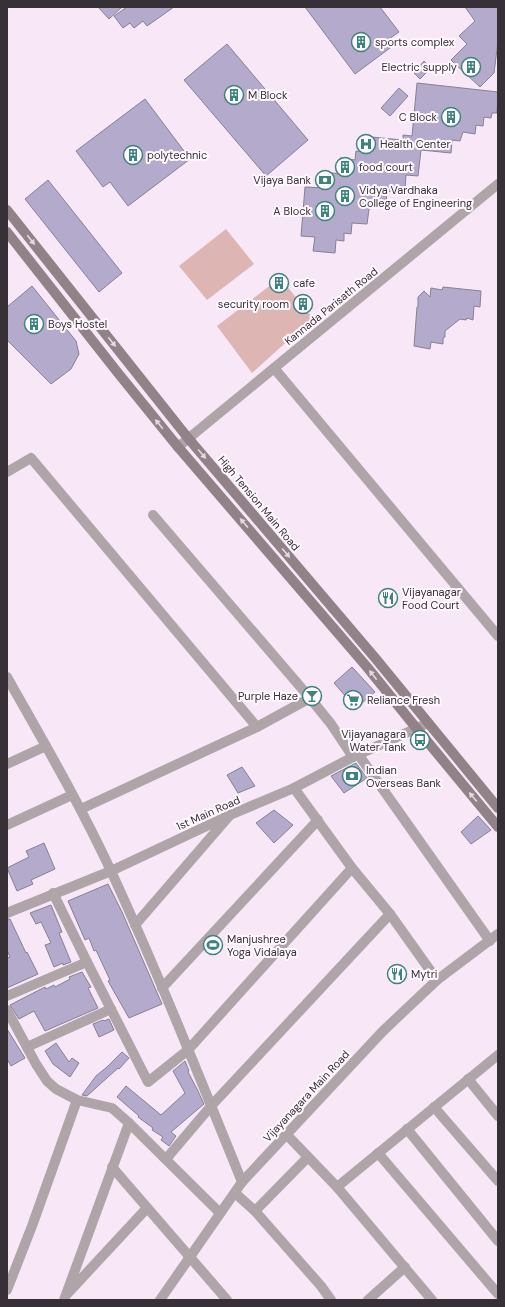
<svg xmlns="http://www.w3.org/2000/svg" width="505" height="1307" font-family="'DM Sans',sans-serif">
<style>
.green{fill:#ddb6b4}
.building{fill:#b4aacb;stroke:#868193}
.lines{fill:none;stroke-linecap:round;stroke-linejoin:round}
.minor{stroke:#afa5a8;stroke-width:10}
.tertiary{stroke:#afa5a8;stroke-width:10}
.secondary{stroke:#908287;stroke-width:10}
.oneway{fill:#e3dae1}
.labels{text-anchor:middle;stroke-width:4;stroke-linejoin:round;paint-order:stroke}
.poi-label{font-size:11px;fill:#373137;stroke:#fff8ff;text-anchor:start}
.street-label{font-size:11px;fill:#373137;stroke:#fff8ff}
</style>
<rect width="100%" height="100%" fill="#f8e7f7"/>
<g class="green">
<polygon points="226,229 254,264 207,300 179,266"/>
<polygon points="280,278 313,318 252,373 217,326"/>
</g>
<g class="building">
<polygon points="98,7 122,7 109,19"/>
<polygon points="127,7 174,7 147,26 143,21 134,28 130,23 123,28 114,16"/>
<polygon points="305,7 380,7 399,32 389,39 394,45 355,74"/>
<polygon points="465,7 498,7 498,42 494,73 480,87 451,60 467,44 459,36 475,21"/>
<polygon points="227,44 308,140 266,176 184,80"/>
<polygon points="424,61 431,68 420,79 414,73"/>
<polygon points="417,83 498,92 497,113 492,113 491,118 484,117 483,126 476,125 475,134 463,132 460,141 452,140 451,153 421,150 418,176 406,175 405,189 387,192 386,203 370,202 367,224 352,223 351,234 344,233 344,241 336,240 335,253 313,251 315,237 301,236 305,187 324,188 326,172 339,174 340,158 355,160 356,151 370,152 371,137 403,140 403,135 412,136"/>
<polygon points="399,88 408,96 390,116 381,108"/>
<polygon points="145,99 190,159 128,206 110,182 103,187 76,151"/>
<polygon points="48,180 122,273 99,292 25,199"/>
<polygon points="280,278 285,284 277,290 272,284"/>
<polygon points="32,286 76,341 79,354 71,369 51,384 7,340 7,307"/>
<polygon points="443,287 481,291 480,307 474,306 473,320 467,318 466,320 460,319 445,331 445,337 443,338 443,344 431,342 430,349 414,346 417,307 418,307 418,297 424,291 430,297 431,288 442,290"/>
<polygon points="303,297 310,305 304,311 296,303"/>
<polygon points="352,667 375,692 356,708 334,683"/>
<polygon points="356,763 367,778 344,793 331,776"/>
<polygon points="242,767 255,786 238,793 227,775"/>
<polygon points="274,810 293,825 274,843 256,823"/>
<polygon points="478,816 491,830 471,844 461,832"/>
<polygon points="44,843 55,869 31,880 33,884 17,891 7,868 29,857 26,851"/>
<polygon points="108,884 122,912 162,1004 129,1018 108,981 110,980 96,950 94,951 89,938 85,940 68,901"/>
<polygon points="51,905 62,932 59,933 71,962 63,965 63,963 54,967 45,945 51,943 41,922 36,924 30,913"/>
<polygon points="7,919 10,919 26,953 27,952 38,974 7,988 7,958 10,957 7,950"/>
<polygon points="82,972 91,987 88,988 98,1008 45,1031 34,1011 19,1019 10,1005 45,987 46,989 54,985 55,987 70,979 69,977"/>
<polygon points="109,1019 114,1030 99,1037 93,1024 103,1020 104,1021"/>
<polygon points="7,1029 25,1058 11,1066 7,1059"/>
<polygon points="56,1043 69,1062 72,1058 79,1063 70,1077 53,1064 45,1051"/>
<polygon points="122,1052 129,1058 119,1069 118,1068 87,1096 82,1095 96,1076 107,1067"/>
<polygon points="185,1061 189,1071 188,1072 197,1089 204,1104 171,1132 176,1136 169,1146 161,1140 163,1137 152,1130 153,1128 138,1117 139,1116 117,1097 126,1086 161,1115 185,1093 173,1071"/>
</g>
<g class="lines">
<g class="minor">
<polyline points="274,368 498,636"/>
<polyline points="178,447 498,184"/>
<polyline points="7,472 31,458 257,727"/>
<polyline points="153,515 310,698 331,724 353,757"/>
<path d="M7,677C43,741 80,804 111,871C158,973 200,1078 242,1182"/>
<polyline points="358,754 490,941"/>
<polyline points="7,764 46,746"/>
<polyline points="294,788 352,868 390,914 437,980"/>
<polyline points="81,809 257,727 310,698"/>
<polyline points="7,825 72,795"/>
<polyline points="53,893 87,962 148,1082 188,1050 352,868"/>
<polyline points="135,925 230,815"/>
<polyline points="162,988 318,820"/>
<polyline points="7,996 87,962"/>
<polyline points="7,1010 36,1064 47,1081 56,1089 77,1100 112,1108 129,1123 220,1213"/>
<polyline points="27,1047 111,1009"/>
<polyline points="468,1079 498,1116"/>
<polyline points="434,1107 498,1181"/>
<polyline points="407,1129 498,1241"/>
<polyline points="287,1135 337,1187 432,1300"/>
<polyline points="378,1153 498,1294"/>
<polyline points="166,1159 211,1106 390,914"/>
<polyline points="112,1167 227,1300"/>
<polyline points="337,1187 498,1055"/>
<polyline points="235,1193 255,1211 321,1286 331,1300"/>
<polyline points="255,1211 308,1157"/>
<polyline points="7,1290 32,1226 77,1100"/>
<polyline points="68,1293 147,1208"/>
<polyline points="64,1300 129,1123"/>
<polyline points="368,1300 405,1267"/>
</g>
<g class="tertiary">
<polyline points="7,913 111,871 230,815 294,788 353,757 428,723"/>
<polyline points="160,1300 242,1182 383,1031 437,980 498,934"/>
</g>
<g class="secondary">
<polyline points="7,210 188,438 376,659 498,808"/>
<polyline points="7,232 118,373 178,447 367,667 417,729 498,827"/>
</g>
</g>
<defs><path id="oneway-solid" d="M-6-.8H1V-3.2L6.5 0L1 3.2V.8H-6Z"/></defs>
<g class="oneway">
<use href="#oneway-solid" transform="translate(31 240) rotate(52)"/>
<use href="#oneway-solid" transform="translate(112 342) rotate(52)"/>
<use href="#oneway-solid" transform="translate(159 424) rotate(-129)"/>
<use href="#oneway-solid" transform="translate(202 454) rotate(50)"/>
<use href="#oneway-solid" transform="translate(244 523) rotate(-131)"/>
<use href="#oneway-solid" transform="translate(286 553) rotate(50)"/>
<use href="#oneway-solid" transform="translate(373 675) rotate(-128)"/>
<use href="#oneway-solid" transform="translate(473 797) rotate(-130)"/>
</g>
<defs>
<symbol id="building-ring" viewBox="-11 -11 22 22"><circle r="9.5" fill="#fff8ff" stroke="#3c847e" stroke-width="1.5"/><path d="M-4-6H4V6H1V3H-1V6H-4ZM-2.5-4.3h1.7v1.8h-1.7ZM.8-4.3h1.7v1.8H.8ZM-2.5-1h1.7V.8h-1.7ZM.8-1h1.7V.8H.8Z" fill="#3c847e"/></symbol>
<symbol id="hospital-ring" viewBox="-11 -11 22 22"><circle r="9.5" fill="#fff8ff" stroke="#3c847e" stroke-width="1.5"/><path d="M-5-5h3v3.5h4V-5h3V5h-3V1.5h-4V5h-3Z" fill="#3c847e"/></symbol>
<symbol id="bank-ring" viewBox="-11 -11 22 22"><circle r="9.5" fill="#fff8ff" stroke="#3c847e" stroke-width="1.5"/><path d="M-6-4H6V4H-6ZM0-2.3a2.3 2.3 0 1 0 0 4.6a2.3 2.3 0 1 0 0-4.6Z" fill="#3c847e"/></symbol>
<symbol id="restaurant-ring" viewBox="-11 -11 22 22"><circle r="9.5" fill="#fff8ff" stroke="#3c847e" stroke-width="1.5"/><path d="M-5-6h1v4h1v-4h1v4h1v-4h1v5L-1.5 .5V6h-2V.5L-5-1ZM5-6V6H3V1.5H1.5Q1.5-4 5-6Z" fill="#3c847e"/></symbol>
<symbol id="bar-ring" viewBox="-11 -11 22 22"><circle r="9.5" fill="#fff8ff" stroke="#3c847e" stroke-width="1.5"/><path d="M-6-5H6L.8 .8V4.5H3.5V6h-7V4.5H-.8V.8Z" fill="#3c847e"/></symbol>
<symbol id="supermarket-ring" viewBox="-11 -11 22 22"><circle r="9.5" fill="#fff8ff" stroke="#3c847e" stroke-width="1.5"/><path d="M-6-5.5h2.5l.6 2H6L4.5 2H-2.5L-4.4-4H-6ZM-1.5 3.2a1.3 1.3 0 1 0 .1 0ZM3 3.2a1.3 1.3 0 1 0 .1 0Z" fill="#3c847e"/></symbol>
<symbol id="bus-ring" viewBox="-11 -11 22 22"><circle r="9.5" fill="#fff8ff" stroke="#3c847e" stroke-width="1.5"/><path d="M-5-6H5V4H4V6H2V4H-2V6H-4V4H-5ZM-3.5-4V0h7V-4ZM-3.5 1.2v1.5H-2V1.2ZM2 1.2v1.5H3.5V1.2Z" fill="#3c847e"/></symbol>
<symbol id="stadium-ring" viewBox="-11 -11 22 22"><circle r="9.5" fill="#fff8ff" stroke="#3c847e" stroke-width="1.5"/><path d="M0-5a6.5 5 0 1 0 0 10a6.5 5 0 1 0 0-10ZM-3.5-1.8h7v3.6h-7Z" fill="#3c847e"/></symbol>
</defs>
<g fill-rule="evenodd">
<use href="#building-ring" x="350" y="31" width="22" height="22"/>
<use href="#building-ring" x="460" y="56" width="22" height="22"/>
<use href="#building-ring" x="223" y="84" width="22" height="22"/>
<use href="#building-ring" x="440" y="106" width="22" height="22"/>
<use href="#hospital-ring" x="355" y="133" width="22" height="22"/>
<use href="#building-ring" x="122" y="144" width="22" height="22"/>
<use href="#building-ring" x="334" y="156" width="22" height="22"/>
<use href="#bank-ring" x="314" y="169" width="22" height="22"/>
<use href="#building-ring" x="334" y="185" width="22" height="22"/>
<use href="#building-ring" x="314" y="200" width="22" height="22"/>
<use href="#building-ring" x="268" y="272" width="22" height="22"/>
<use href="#building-ring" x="292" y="293" width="22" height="22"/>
<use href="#building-ring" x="23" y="313" width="22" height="22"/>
<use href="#restaurant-ring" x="377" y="587" width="22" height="22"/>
<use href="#bar-ring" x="301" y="685" width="22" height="22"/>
<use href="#supermarket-ring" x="342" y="689" width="22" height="22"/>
<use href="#bus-ring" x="409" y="729" width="22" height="22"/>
<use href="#bank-ring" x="341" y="765" width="22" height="22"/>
<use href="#stadium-ring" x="202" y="934" width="22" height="22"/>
<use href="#restaurant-ring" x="386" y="963" width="22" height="22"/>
</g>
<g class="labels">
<g class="poi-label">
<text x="375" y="46">sports complex</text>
<text x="457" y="71" text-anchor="end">Electric supply</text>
<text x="248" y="99">M Block</text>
<text x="437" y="121" text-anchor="end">C Block</text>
<text x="380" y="148">Health Center</text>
<text x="147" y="159">polytechnic</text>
<text x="359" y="171">food court</text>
<text x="311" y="184" text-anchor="end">Vijaya Bank</text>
<text x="359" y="194">Vidya Vardhaka<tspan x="359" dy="13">College of Engineering</tspan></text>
<text x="311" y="215" text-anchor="end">A Block</text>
<text x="293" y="287">cafe</text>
<text x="289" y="308" text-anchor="end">security room</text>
<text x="48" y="328">Boys Hostel</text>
<text x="402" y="596">Vijayanagar<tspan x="402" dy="13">Food Court</tspan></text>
<text x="298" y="700" text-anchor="end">Purple Haze</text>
<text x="367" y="704">Reliance Fresh</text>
<text x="406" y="738" text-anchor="end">Vijayanagara<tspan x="406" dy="13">Water Tank</tspan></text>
<text x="366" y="774">Indian<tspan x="366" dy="13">Overseas Bank</tspan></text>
<text x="227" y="943">Manjushree<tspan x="227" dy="13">Yoga Vidalaya</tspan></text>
<text x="411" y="978">Mytri</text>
</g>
<g class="street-label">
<text transform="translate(331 306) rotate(-39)" y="4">Kannada Parisath Road</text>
<text transform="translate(259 503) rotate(50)" y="4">High Tension Main Road</text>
<text transform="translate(208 813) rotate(-24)" y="4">1st Main Road</text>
<text transform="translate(306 1096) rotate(-47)" y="4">Vijayanagara Main Road</text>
</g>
</g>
<rect width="505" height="1307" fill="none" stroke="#373137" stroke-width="16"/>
</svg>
